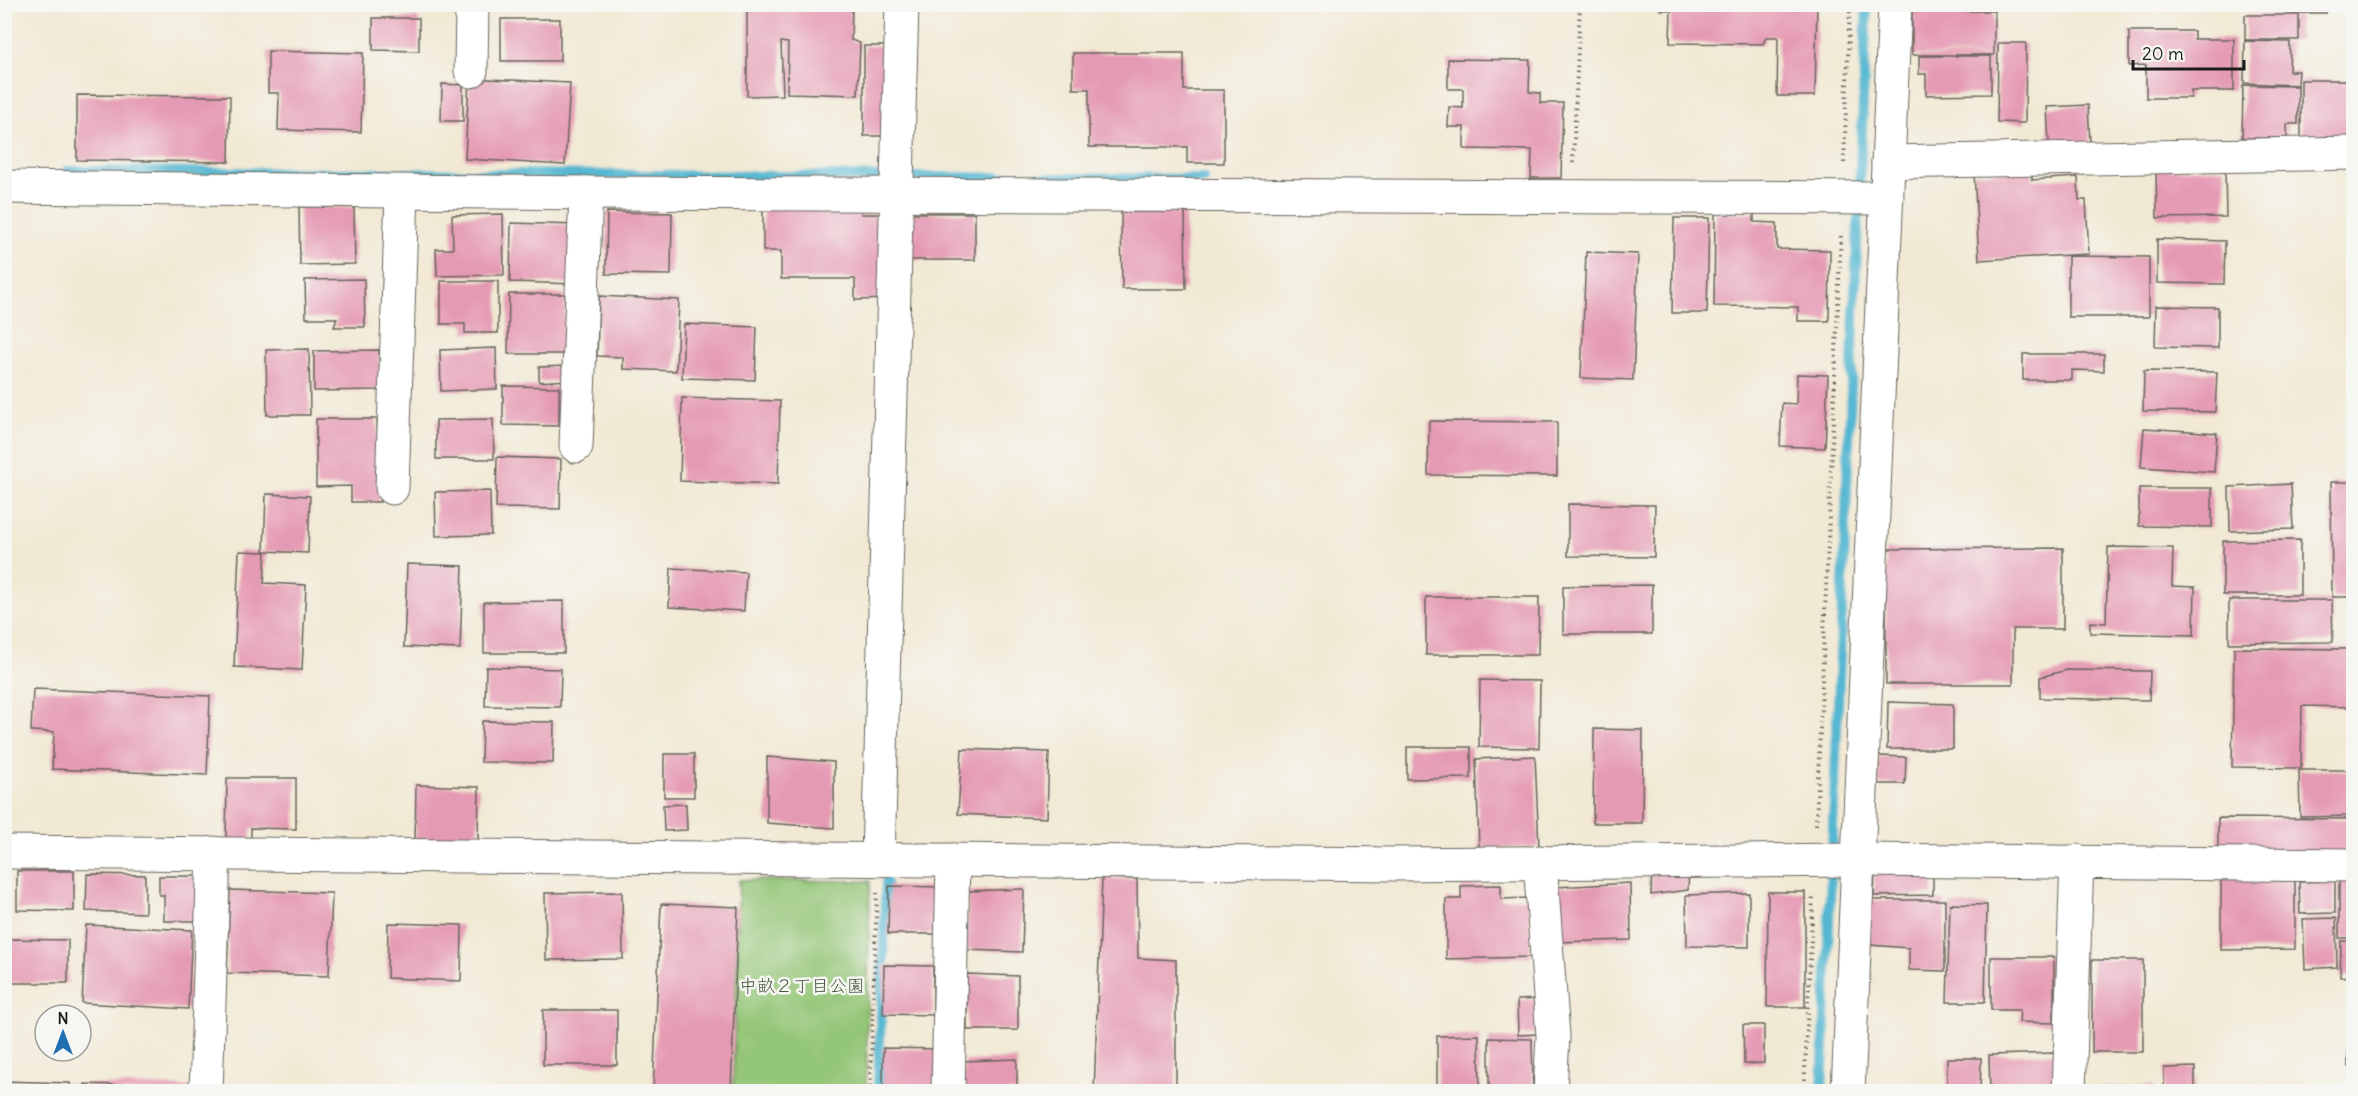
<svg xmlns="http://www.w3.org/2000/svg" width="2358" height="1096" font-family="Delius,'Klee One',sans-serif">
<style>
.green{fill:#94c677;stroke:#58714a;stroke-width:1.5}
.lines{fill:none;stroke-linecap:round;stroke-linejoin:round}
.stream{stroke:#54b7d2;stroke-width:10}
.building{fill:#e59ab3}
.minor-casing{stroke:#67645c;stroke-width:35}
.path{stroke:#67645c;stroke-width:4;stroke-dasharray:1.5 4.5;stroke-linecap:butt}
.minor{stroke:#fff;stroke-width:33}
.labels{text-anchor:middle;stroke-width:5;stroke-linejoin:round;paint-order:stroke}
.park-label{font-size:18px;fill:#46583c;stroke:#f6f6f2}
</style>
<rect width="100%" height="100%" fill="#f6f6f2"/>
<filter id="ink" filterUnits="userSpaceOnUse"><feTurbulence type="fractalNoise" baseFrequency=".0167" numOctaves="2"/><feDisplacementMap in="SourceGraphic" scale="12" xChannelSelector="R" yChannelSelector="G"/><feConvolveMatrix kernelMatrix="1 2 1 2 8 2 1 2 1" color-interpolation-filters="sRGB"/></filter>
<filter id="wash" filterUnits="userSpaceOnUse"><feTurbulence type="fractalNoise" baseFrequency=".008" numOctaves="4" result="noise"/><feDisplacementMap in="SourceGraphic" scale="24" xChannelSelector="R" yChannelSelector="G"/><feGaussianBlur stdDeviation="1.35" result="paint"/><feColorMatrix in="noise" values="0 0 0 0 0 0 0 0 0 0 0 0 0 0 0 0 0 1.4 0 .05"/><feComposite in="paint" operator="in"/></filter>
<g filter="url(#wash)">
<rect width="100%" height="100%" fill="#f1e9d4"/>
<polygon class="green" points="739,880 870,881 866,1091 733,1092"/>
<g class="lines">
<g class="stream">
<polyline points="67,171 1204,179"/>
<polyline points="878,1092 886,882"/>
<polyline points="1822,1092 1867,4"/>
</g>
</g>
<g id="blocks">
<g class="building">
<rect x="2293" y="4" width="33" height="9"/>
<polygon points="747,5 852,8 851,40 860,43 858,95 787,93 788,43 781,42 783,95 747,96"/>
<polygon points="1660,5 1817,5 1815,96 1777,96 1778,37 1766,37 1763,44 1670,43 1671,10 1660,10"/>
<rect x="1912" y="11" width="82" height="44"/>
<rect x="2245" y="15" width="54" height="25"/>
<polygon points="373,18 419,18 419,51 373,50"/>
<rect x="501" y="19" width="59" height="42"/>
<polygon points="2129,31 2194,31 2194,39 2234,39 2234,91 2191,91 2191,98 2146,98 2146,65 2129,66"/>
<polygon points="2245,41 2290,42 2289,71 2299,71 2298,85 2244,83"/>
<polygon points="1998,43 2026,43 2025,123 1997,122"/>
<rect x="864" y="46" width="27" height="90"/>
<polygon points="268,51 363,53 361,132 278,130 279,93 268,93"/>
<polygon points="1073,53 1184,53 1184,90 1224,90 1224,163 1187,163 1187,147 1089,147 1089,89 1073,89"/>
<polygon points="1919,56 1991,56 1991,94 1926,95 1926,74 1919,74"/>
<polygon points="1448,59 1530,60 1529,92 1540,93 1540,103 1563,103 1561,178 1531,178 1532,150 1464,149 1464,127 1448,127 1449,107 1463,108 1463,89 1448,89"/>
<polygon points="469,78 570,83 565,165 465,159"/>
<polygon points="2301,80 2354,80 2354,139 2301,140"/>
<polygon points="442,84 463,85 463,121 441,121"/>
<polygon points="2243,85 2298,86 2298,124 2287,124 2287,138 2242,138"/>
<polygon points="77,95 230,96 229,162 77,160"/>
<polygon points="2088,105 2090,143 2049,144 2047,107"/>
<polygon points="2225,168 2226,217 2157,218 2156,169"/>
<polygon points="2032,170 2032,180 2078,177 2079,200 2086,200 2089,254 1979,260 1974,173"/>
<polygon points="861,203 861,214 891,214 891,299 855,300 855,279 781,279 781,251 763,251 763,204"/>
<polygon points="299,207 354,207 355,264 300,265"/>
<polygon points="607,212 672,213 671,275 606,274"/>
<polygon points="1121,212 1185,212 1186,289 1122,289"/>
<polygon points="1715,212 1754,213 1754,222 1777,223 1777,249 1830,250 1829,321 1798,321 1798,307 1714,306"/>
<polygon points="910,213 975,213 975,260 909,260"/>
<polygon points="503,214 504,275 437,276 436,249 453,249 452,215"/>
<polygon points="1674,218 1709,218 1707,313 1672,313"/>
<polygon points="511,223 578,225 577,284 510,282"/>
<polygon points="2157,239 2225,241 2224,284 2157,283"/>
<polygon points="1586,252 1638,254 1633,380 1581,378"/>
<polygon points="2068,256 2149,257 2149,317 2068,317"/>
<polygon points="364,279 365,327 334,327 337,318 306,318 305,280"/>
<polygon points="441,281 498,281 498,333 465,333 465,324 441,324"/>
<polygon points="509,294 565,294 565,354 508,354"/>
<polygon points="599,296 679,300 676,371 623,369 623,357 597,356"/>
<polygon points="2156,306 2218,307 2218,348 2155,347"/>
<polygon points="684,324 757,327 755,380 682,378"/>
<polygon points="496,348 497,389 441,391 440,350"/>
<polygon points="309,349 310,415 267,415 266,350"/>
<polygon points="379,350 380,390 314,391 314,351"/>
<polygon points="2023,354 2104,354 2104,371 2072,370 2072,380 2023,380"/>
<polygon points="566,366 567,380 539,382 539,367"/>
<polygon points="2144,371 2217,372 2215,412 2143,411"/>
<polygon points="1797,374 1828,375 1825,448 1780,446 1782,403 1796,404"/>
<polygon points="503,386 559,387 559,426 503,425"/>
<polygon points="682,398 780,401 778,484 680,481"/>
<polygon points="316,419 377,419 380,502 351,502 351,486 316,487"/>
<polygon points="493,419 494,459 436,459 436,420"/>
<polygon points="1429,421 1557,422 1557,476 1428,475"/>
<polygon points="2144,428 2217,433 2214,472 2141,467"/>
<polygon points="497,457 561,459 560,509 496,508"/>
<polygon points="2331,482 2354,482 2354,597 2332,597"/>
<polygon points="2291,484 2293,529 2230,531 2229,487"/>
<polygon points="2139,488 2212,488 2212,527 2139,526"/>
<polygon points="490,491 491,535 436,536 435,492"/>
<polygon points="266,494 310,496 308,553 264,551"/>
<polygon points="1568,504 1655,505 1654,557 1568,556"/>
<polygon points="2300,540 2300,595 2223,595 2223,541"/>
<polygon points="2108,547 2173,548 2172,586 2195,587 2194,635 2090,633 2090,622 2106,623"/>
<polygon points="2063,548 2063,629 2013,629 2013,684 1886,684 1886,549"/>
<polygon points="239,551 266,552 264,583 306,585 302,670 234,667"/>
<polygon points="407,564 463,566 460,649 404,647"/>
<polygon points="671,568 746,572 744,611 669,607"/>
<polygon points="1652,585 1652,634 1563,634 1563,586"/>
<polygon points="1426,597 1539,597 1538,655 1426,655"/>
<polygon points="2229,600 2332,600 2333,642 2229,643"/>
<polygon points="564,601 564,653 484,653 484,602"/>
<polygon points="2234,648 2354,649 2354,707 2302,706 2301,768 2232,767"/>
<polygon points="486,667 561,669 560,707 485,706"/>
<polygon points="2067,670 2150,671 2149,700 2040,698 2040,677"/>
<polygon points="1480,680 1540,681 1539,748 1479,747"/>
<polygon points="33,689 210,696 207,775 52,769 54,732 31,731"/>
<polygon points="1888,702 1953,704 1953,749 1887,749"/>
<polygon points="482,721 554,722 553,763 481,762"/>
<polygon points="1594,729 1643,730 1642,823 1593,823"/>
<polygon points="1407,747 1471,747 1471,778 1407,779"/>
<polygon points="962,749 1049,752 1047,818 958,814"/>
<rect x="664" y="754" width="30" height="43"/>
<polygon points="1535,756 1539,847 1479,849 1476,759"/>
<polygon points="1879,756 1906,757 1905,784 1878,784"/>
<polygon points="767,757 834,762 834,828 767,823"/>
<polygon points="2299,770 2354,770 2354,816 2300,817"/>
<polygon points="227,778 296,778 296,829 251,828 251,842 226,842"/>
<polygon points="416,785 479,787 478,842 415,840"/>
<polygon points="686,804 687,830 664,831 663,805"/>
<polygon points="2218,818 2354,819 2354,857 2218,856"/>
<polygon points="1652,867 1689,867 1688,890 1651,895"/>
<polygon points="1875,869 1933,869 1933,895 1874,896"/>
<polygon points="17,871 74,871 74,911 17,910"/>
<polygon points="2221,872 2295,873 2295,949 2221,950"/>
<polygon points="87,874 145,875 145,913 86,911"/>
<polygon points="2339,874 2354,875 2354,938 2339,938"/>
<polygon points="159,876 202,876 202,921 164,921 164,895 159,895"/>
<polygon points="1102,878 1137,879 1138,958 1176,960 1176,1092 1094,1092"/>
<polygon points="2335,881 2335,913 2300,914 2299,882"/>
<polygon points="1630,883 1631,940 1555,942 1555,887"/>
<polygon points="1501,885 1501,899 1529,898 1531,957 1446,959 1446,899 1461,899 1461,886"/>
<polygon points="889,886 943,887 943,934 888,934"/>
<polygon points="1024,889 1022,952 966,950 968,891"/>
<polygon points="230,890 332,893 329,976 227,973"/>
<polygon points="622,892 623,959 546,960 545,893"/>
<polygon points="1768,892 1805,892 1805,1007 1767,1007"/>
<polygon points="1749,893 1749,947 1687,946 1686,895"/>
<polygon points="1871,900 1945,900 1945,971 1909,970 1909,948 1870,945"/>
<polygon points="661,904 738,907 731,1092 653,1092"/>
<polygon points="1950,904 1987,905 1985,1002 1947,1002"/>
<polygon points="2336,918 2337,967 2305,969 2303,919"/>
<polygon points="388,923 462,925 461,981 387,978"/>
<polygon points="86,925 192,930 188,1009 82,1003"/>
<polygon points="9,939 68,940 68,983 9,983"/>
<polygon points="2341,941 2354,941 2354,976 2340,977"/>
<polygon points="1991,957 2054,957 2054,1023 2019,1022 2020,1010 1991,1010"/>
<rect x="2092" y="960" width="51" height="92"/>
<polygon points="884,965 933,966 933,1015 883,1014"/>
<polygon points="967,974 1018,976 1018,1030 967,1030"/>
<polygon points="1540,999 1539,1034 1518,1035 1517,1000"/>
<rect x="543" y="1010" width="74" height="55"/>
<rect x="2348" y="1019" width="6" height="48"/>
<polygon points="1743,1025 1764,1025 1764,1063 1744,1064"/>
<polygon points="1479,1035 1480,1091 1437,1091 1437,1036"/>
<polygon points="1489,1038 1532,1039 1533,1092 1489,1092"/>
<polygon points="883,1048 940,1049 940,1092 883,1092"/>
<polygon points="2054,1053 2053,1092 1990,1092 1989,1055"/>
<polygon points="1947,1058 1981,1058 1980,1092 1947,1092"/>
<polygon points="1017,1059 1017,1092 963,1092 964,1061"/>
<polygon points="2195,1067 2195,1092 2164,1092 2164,1068"/>
<polygon points="4,1081 70,1083 70,1092 4,1092"/>
<polygon points="85,1084 191,1087 191,1092 85,1092"/>
<polygon points="2154,1086 2154,1092 2082,1092 2082,1088"/>
</g>
</g>
</g>
<g filter="url(#ink)">
<use href="#blocks" fill-opacity="0" stroke="#67645c" stroke-width="1.5"/>
<g class="lines">
<defs>
<g id="minor">
<polyline points="471,71 472,4"/>
<polyline points="1888,162 2354,153"/>
<polyline points="4,187 586,193 1887,198"/>
<polyline points="576,446 586,193"/>
<polyline points="392,488 402,192"/>
<polyline points="4,852 1395,864 1859,860 2354,865"/>
<polyline points="878,860 902,4"/>
<polyline points="1540,862 1553,1036 1550,1092"/>
<polyline points="206,1092 214,853"/>
<polyline points="948,1092 953,860"/>
<polyline points="1848,1092 1895,4"/>
<polyline points="2069,1092 2077,861"/>
</g>
</defs>
<use href="#minor" class="minor-casing"/>
<g class="path">
<polyline points="1573,163 1580,4"/>
<polyline points="1844,163 1850,4"/>
<polyline points="1816,825 1841,233"/>
<polyline points="870,1092 877,893"/>
<polyline points="1804,1092 1813,895"/>
</g>
<use href="#minor" class="minor"/>
</g>
</g>
<g class="labels">
<g class="park-label">
<text x="802" y="992">中畝２丁目公園</text>
</g>
</g>
<rect width="2358" height="1096" fill="none" stroke="#f6f6f2" stroke-width="24"/>
<g transform="translate(63 1033)"><circle r="28" fill="#f6f6f2" stroke="#9f9f9c" stroke-width="1.5"/>
<path d="M0-4.5L10 22L0 15L-10 22Z" fill="#1f6fb2"/>
<text y="-9" font-size="16" font-weight="bold" text-anchor="middle" fill="#1c1c1c">N</text>
</g>
<path d="M2133 60v9h111v-9" fill="none" stroke="#1c1c1c" stroke-width="3"/>
<text x="2142" y="60" font-size="18" fill="#1c1c1c" stroke="#f6f6f2" stroke-width="4.5" paint-order="stroke">20 m</text>
</svg>
